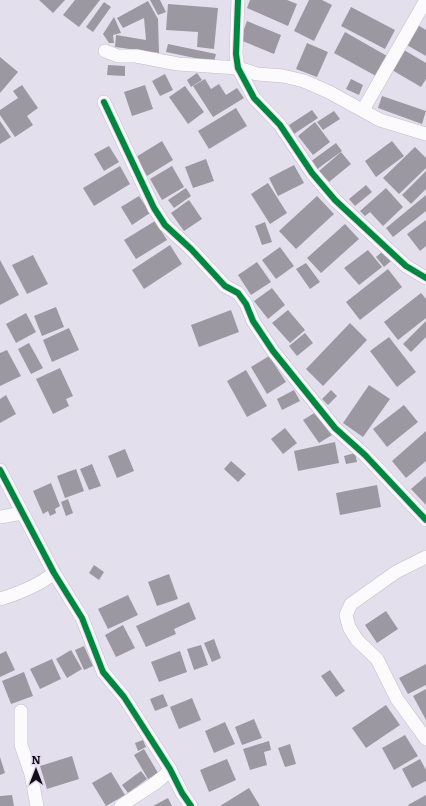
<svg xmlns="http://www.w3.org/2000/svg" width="426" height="806" font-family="Literata,serif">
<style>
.building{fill:#9b98a2}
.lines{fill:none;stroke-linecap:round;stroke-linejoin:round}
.minor-casing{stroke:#c1bec8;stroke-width:14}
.minor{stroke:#fbfafc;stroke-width:13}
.cycleway-casing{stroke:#e2d9f3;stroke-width:8}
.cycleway{stroke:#00873e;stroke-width:6}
</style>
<rect width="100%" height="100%" fill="#e4dfed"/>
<g class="building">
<polygon points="39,0 65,0 53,13"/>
<polygon points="75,0 100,0 79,27 63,15"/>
<polygon points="150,0 160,0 166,12 158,15"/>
<polygon points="250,0 287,0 297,4 288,26 247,8"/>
<polygon points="309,0 322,0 332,5 314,41 294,31"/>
<polygon points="148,1 158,19 159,53 115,47 116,35 146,40 144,18 123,28 117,18"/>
<polygon points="104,2 111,7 93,32 86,27"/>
<polygon points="168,4 218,8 214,49 197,47 198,32 166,30"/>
<polygon points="351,7 395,30 385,49 341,26"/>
<polygon points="114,17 121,33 113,35 114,43 109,43 103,34"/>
<polygon points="247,21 281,35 274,54 240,40"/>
<polygon points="416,24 426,30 426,56 405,44"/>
<polygon points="345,32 387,56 376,76 334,53"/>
<polygon points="307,43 328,52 317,77 296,69"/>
<polygon points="168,44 216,54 214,62 166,52"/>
<polygon points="404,50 426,63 426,79 421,87 392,70"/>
<polygon points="0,57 18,72 0,93"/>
<polygon points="108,65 125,66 125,76 107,75"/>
<polygon points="197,73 202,80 191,87 187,80"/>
<polygon points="165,74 173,90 160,96 152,81"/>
<polygon points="205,79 211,89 219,84 226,95 237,88 244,98 213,117 193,86"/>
<polygon points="351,79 363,85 359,95 346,89"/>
<polygon points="22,85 38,108 27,116 33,125 15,137 0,115 0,110 18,98 13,91"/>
<polygon points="145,85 153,109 132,116 124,92"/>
<polygon points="185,86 204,112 188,124 169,97"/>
<polygon points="382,96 426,111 422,124 378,108"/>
<polygon points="236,108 247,126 209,149 198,131"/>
<polygon points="312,110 318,118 294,134 289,125"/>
<polygon points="334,111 340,119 323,130 317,122"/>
<polygon points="0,121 11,137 0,144"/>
<polygon points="315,122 330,142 313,155 298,136"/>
<polygon points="162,141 173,160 147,176 136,157"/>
<polygon points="392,141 404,156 376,177 365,161"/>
<polygon points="336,143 342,151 316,170 310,162"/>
<polygon points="109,146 119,162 104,171 94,154"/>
<polygon points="415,147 426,158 426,168 399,194 383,178"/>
<polygon points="341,152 351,164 329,182 319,171"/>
<polygon points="206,159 214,181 193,188 185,167"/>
<polygon points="294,165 304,183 278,196 269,178"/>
<polygon points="120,166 130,184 94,206 83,188"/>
<polygon points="172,166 184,187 162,200 150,179"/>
<polygon points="426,171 426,189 411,204 402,195"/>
<polygon points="268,183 287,213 270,224 251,194"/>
<polygon points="366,185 372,192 355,206 349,199"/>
<polygon points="186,188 191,196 174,208 168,200"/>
<polygon points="386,188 403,207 383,226 370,212 365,216 360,211"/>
<polygon points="426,195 426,211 393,237 386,228"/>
<polygon points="139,196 150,213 132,225 121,207"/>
<polygon points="317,196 334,214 296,249 279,231"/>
<polygon points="189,200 202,219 184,231 171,213"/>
<polygon points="426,220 426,246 420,251 407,234"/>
<polygon points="155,221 167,240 136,259 124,240"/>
<polygon points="265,222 272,242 262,245 255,226"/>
<polygon points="345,224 359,239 321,273 307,258"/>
<polygon points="170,245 182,264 144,289 132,270"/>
<polygon points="280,247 294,266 276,279 262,260"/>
<polygon points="368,250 382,267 359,285 344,268"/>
<polygon points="383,251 391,261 384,267 376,257"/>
<polygon points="33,255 48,284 27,294 12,265"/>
<polygon points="0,260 19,295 0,305"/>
<polygon points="257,262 271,282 251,295 238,275"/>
<polygon points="306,263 320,282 310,289 296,269"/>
<polygon points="388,269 402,287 360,320 346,302"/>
<polygon points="272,288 285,305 268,319 254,301"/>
<polygon points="421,293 426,299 426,318 398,340 384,322"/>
<polygon points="56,307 64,327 42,336 34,316"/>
<polygon points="231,310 239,332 199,347 191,325"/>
<polygon points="288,310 305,330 290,343 272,323"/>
<polygon points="26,313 36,332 16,343 6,324"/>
<polygon points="426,321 426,337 411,352 403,344"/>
<polygon points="350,323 367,340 323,386 306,369"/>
<polygon points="69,328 79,350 52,362 43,340"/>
<polygon points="305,333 313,343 297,356 289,346"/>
<polygon points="389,337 416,372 397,387 370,351"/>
<polygon points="29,343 43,368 31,374 18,349"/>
<polygon points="7,350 21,376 0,386 0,353"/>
<polygon points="269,356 286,382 267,394 251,367"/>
<polygon points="60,368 73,396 66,399 69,406 53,414 36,379"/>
<polygon points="246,370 267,406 247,417 227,381"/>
<polygon points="369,385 390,399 363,437 343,423"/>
<polygon points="294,390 300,401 282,410 277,399"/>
<polygon points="331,390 337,396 328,405 322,399"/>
<polygon points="6,395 16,414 0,423 0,399"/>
<polygon points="404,405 418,422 387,447 373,429"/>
<polygon points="316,412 332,435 319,443 303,420"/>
<polygon points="285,428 297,443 283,454 271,439"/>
<polygon points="426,431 426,461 406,478 392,461"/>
<polygon points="335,442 339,463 298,471 294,451"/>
<polygon points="125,449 134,471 117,478 108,456"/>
<polygon points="355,453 357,462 346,464 344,456"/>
<polygon points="231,461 246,474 238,482 224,469"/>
<polygon points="92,464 101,486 89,490 80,469"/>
<polygon points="76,469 84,491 65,498 57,476"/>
<polygon points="426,476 426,505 411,489"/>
<polygon points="51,483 60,506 55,509 56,513 50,516 48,511 43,514 33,491"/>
<polygon points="377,485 381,507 340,515 336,493"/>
<polygon points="68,499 73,513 66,516 61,502"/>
<polygon points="94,565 104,572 99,580 89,573"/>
<polygon points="169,574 178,599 157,606 148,582"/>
<polygon points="128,595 138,615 108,629 98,609"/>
<polygon points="189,602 196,619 174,629 176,634 146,647 136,626"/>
<polygon points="386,611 398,629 377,643 365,625"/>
<polygon points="123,625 135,648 116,657 105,635"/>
<polygon points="214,639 221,658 212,662 204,643"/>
<polygon points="201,645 208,665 194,670 187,649"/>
<polygon points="84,646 93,666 84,670 75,650"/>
<polygon points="71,650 82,669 67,678 56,659"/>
<polygon points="6,651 15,670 0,677 0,654"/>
<polygon points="180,651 187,672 159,682 151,662"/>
<polygon points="52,659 61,679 40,689 30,669"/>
<polygon points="426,664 426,685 408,694 399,678"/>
<polygon points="330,670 345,691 336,697 321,676"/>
<polygon points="24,672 33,696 11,704 2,681"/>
<polygon points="426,689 426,720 413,696"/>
<polygon points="163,694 168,706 155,711 150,699"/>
<polygon points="192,698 201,720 179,729 170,707"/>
<polygon points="386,705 400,725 366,748 352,728"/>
<polygon points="254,719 262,738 242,745 235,727"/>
<polygon points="225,722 235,744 214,753 205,731"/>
<polygon points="405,735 418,756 394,770 382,748"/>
<polygon points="143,740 146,747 138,751 135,743"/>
<polygon points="269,741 271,750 264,752 267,765 250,770 243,749"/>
<polygon points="290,744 296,764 285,767 278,748"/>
<polygon points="144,749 158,773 148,779 134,755"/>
<polygon points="72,756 79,779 47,789 40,766"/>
<polygon points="0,757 5,773 0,775"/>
<polygon points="227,759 236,780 209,792 200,770"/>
<polygon points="420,759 426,770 426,781 412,788 402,769"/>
<polygon points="141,771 147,779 128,793 122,785"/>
<polygon points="111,772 125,795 106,806 92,783"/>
<polygon points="249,788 260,806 220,806"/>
<polygon points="12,795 14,806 0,806 0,796"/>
<polygon points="426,795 426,806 409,806 408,805"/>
<polygon points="168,798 172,806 153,806"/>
</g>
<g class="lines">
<defs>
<g id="minor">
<polyline points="238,0 236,54 238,68 254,98 280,125 312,173 335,200 406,266 426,278"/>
<polyline points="105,51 118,56 136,56 178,64 238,68 257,74 283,76 304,81 329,92 380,120 426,134"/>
<polyline points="104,102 154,208 165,225 191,249 225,286 238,293 246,304 253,321 273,351 335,428 365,455 426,520"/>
<polyline points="363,110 426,0"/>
<polyline points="0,470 54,573 82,618 103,672 124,697 170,769 182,793 191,806"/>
<polyline points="0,517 17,514 21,511"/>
<polyline points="426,557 396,572 351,604 346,615 349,627 357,640 377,659 397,699 426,739"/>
<path d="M0,599C20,593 38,586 54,573"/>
<polyline points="21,711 21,745 31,774 37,806"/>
<path d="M121,806C134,796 164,780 170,769"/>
</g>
</defs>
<use href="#minor" class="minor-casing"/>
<use href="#minor" class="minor"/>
<defs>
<g id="cycleway">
<polyline points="238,0 236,54 238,68 254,98 280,125 312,173 335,200 406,266 426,278"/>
<polyline points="104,102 154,208 165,225 191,249 225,286 238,293 246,304 253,321 273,351 335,428 365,455 426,520"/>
<polyline points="0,470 54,573 82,618 103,672 124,697 170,769 182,793 191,806"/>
</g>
</defs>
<use href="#cycleway" class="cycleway-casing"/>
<use href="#cycleway" class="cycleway"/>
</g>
<g transform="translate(36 770)" stroke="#e2d9f3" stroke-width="3" paint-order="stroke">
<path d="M0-3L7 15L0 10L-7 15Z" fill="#110e16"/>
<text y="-6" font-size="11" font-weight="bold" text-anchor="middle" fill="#110e16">N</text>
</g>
</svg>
